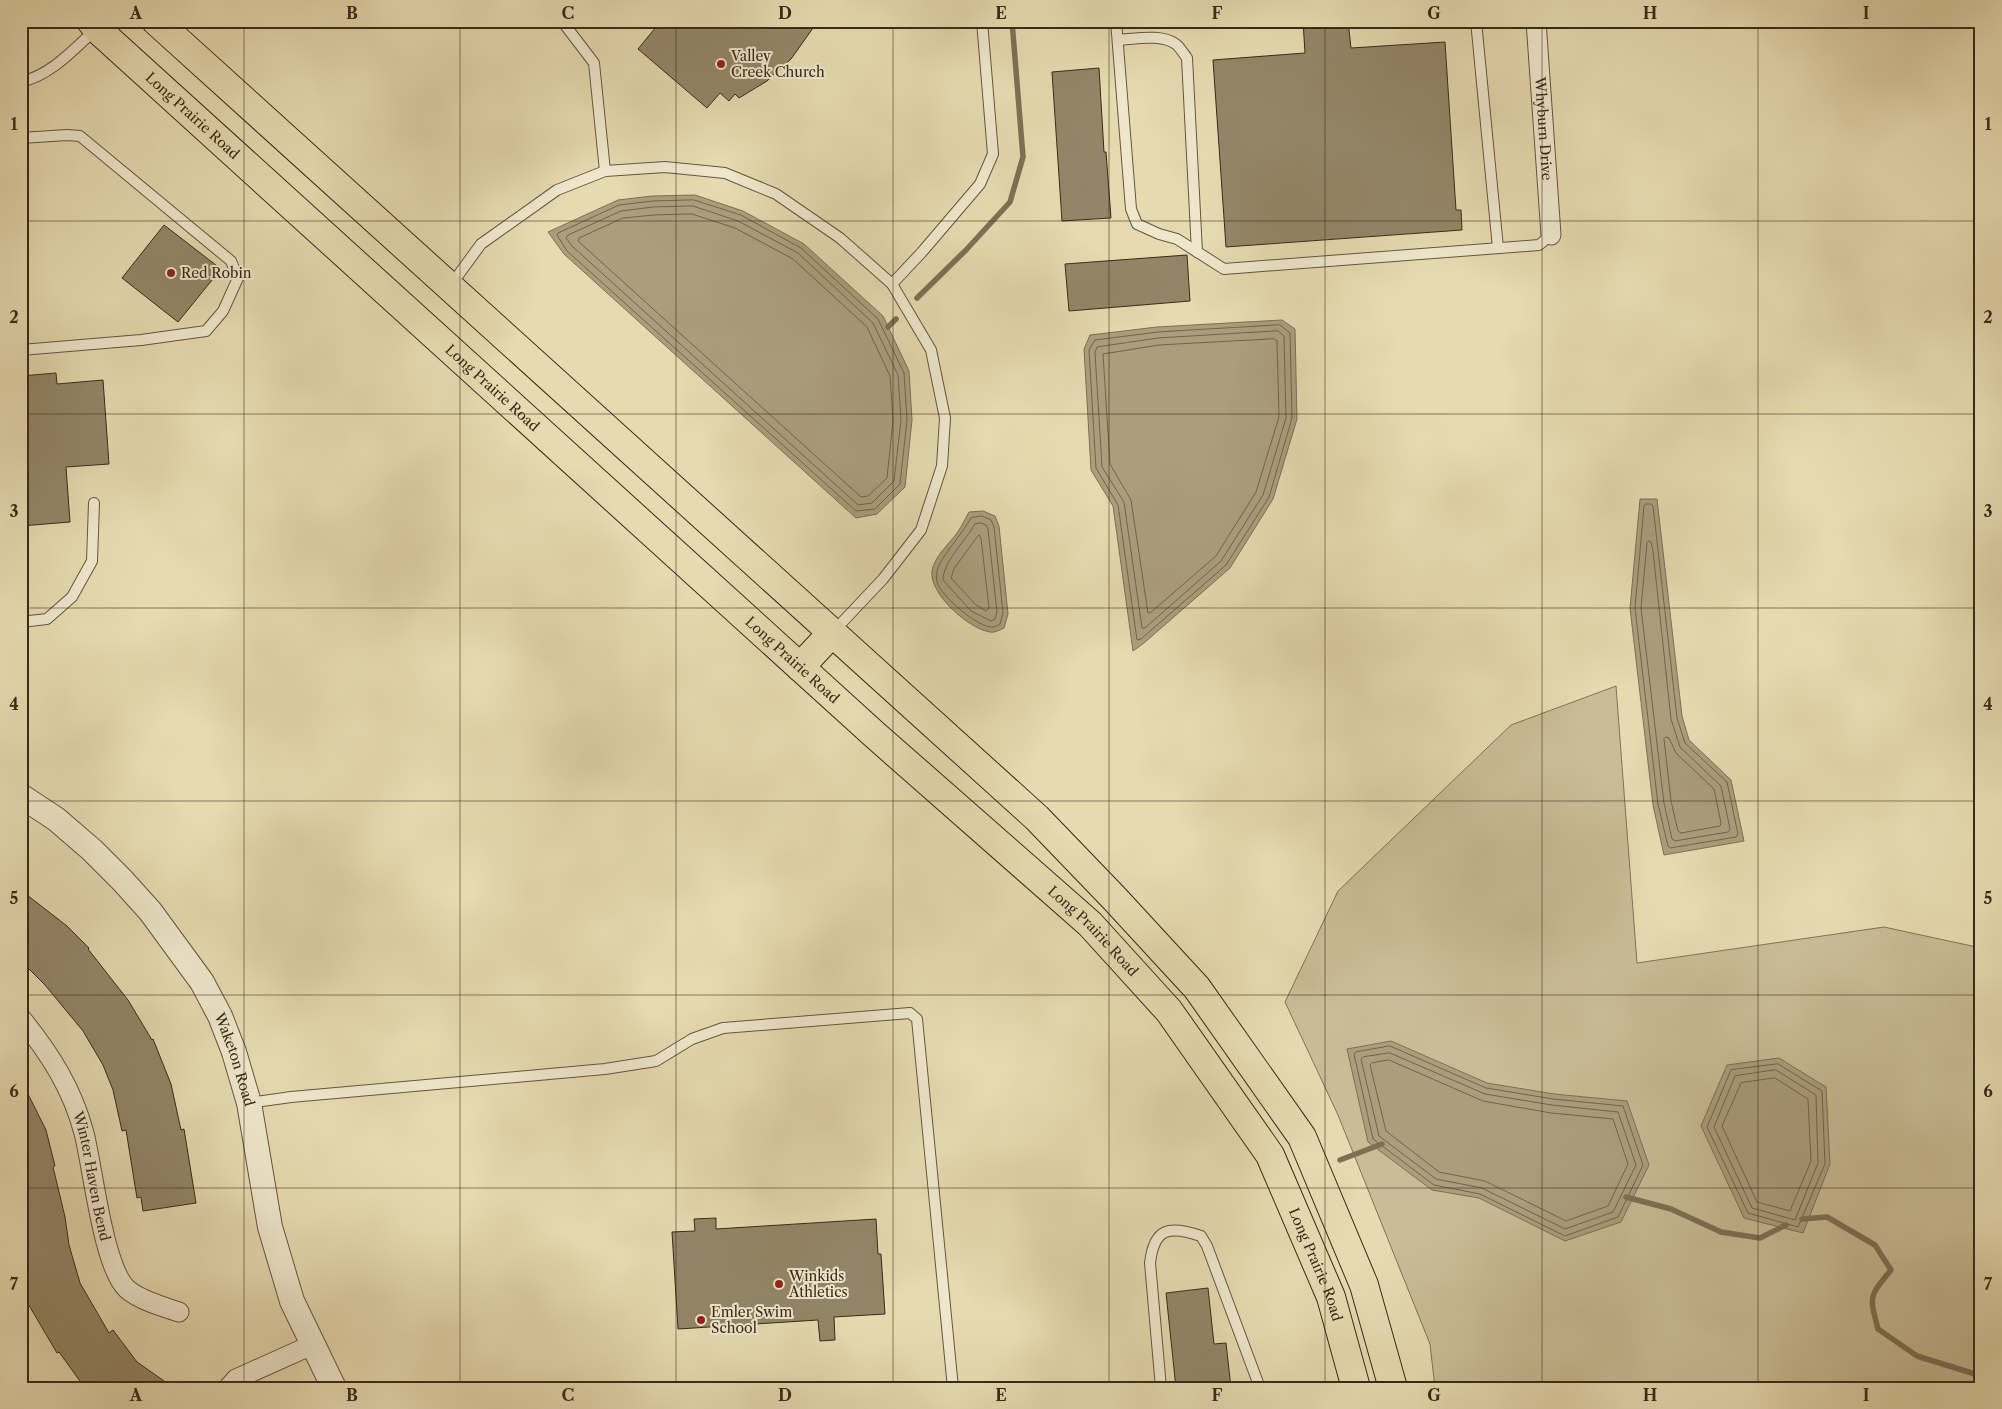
<svg xmlns="http://www.w3.org/2000/svg" width="2002" height="1409" font-family="'Libre Caslon Text',serif">
<style>
.green{fill:#c9bc96;stroke:#817358}
.water{fill:#ab9e7d;stroke:#7d7055}
.lines{fill:none;stroke-linecap:round;stroke-linejoin:round}
.shore{stroke:#72644c;stroke-width:1}
.stream{stroke:#7d7055;stroke-width:5.5}
.building{fill:#938668;stroke:#392a1a}
.service-casing{stroke:#645640;stroke-width:12}
.minor-casing{stroke:#645640;stroke-width:21}
.tertiary-casing{stroke:#645640;stroke-width:26}
.primary-casing{stroke:#392a1a;stroke-width:30}
.service{stroke:#efe7cc;stroke-width:10}
.minor{stroke:#efe7cc;stroke-width:19}
.tertiary{stroke:#efe7cc;stroke-width:24}
.primary{stroke:#e6dab0;stroke-width:28}
.grid{fill:none;stroke:#392a1a;stroke-width:1;stroke-opacity:0.55}
.poi-dot{fill:#8f2418;stroke:#efe7cc;stroke-width:2}
.labels{text-anchor:middle;stroke-width:4;stroke-linejoin:round;paint-order:stroke}
.poi-label{font-size:14px;fill:#392a1a;stroke:#efe7cc;text-anchor:start}
.street-label{font-size:14px;fill:#392a1a;stroke:#efe7cc}
.neatline{fill:none;stroke:#392a1a;stroke-width:2}
.grid-label{font-size:16px;text-anchor:middle;font-weight:bold;fill:#392a1a}
</style>
<rect width="100%" height="100%" fill="#e6dab0"/>
<filter id="stains"><feTurbulence type="fractalNoise" baseFrequency=".004" numOctaves="4"/><feColorMatrix values="0 0 0 0 .2 0 0 0 0 .09 0 0 0 0 .02 0 0 0 .5 -.17"/></filter>
<radialGradient id="worn" r=".72"><stop offset=".6" stop-color="#630" stop-opacity="0"/><stop offset="1" stop-color="#630" stop-opacity=".3"/></radialGradient>
<polygon class="green" points="1616,686 1637,963 1884,927 1981,948 1981,1388 1435,1388 1430,1344 1338,1115 1285,1002 1338,891 1511,725"/>
<g class="water">
<polygon points="695,195 743,211 804,244 883,316 909,371 912,420 905,487 877,514 856,518 564,254 548,232 618,200 652,196"/>
<polygon points="1282,320 1295,329 1297,419 1273,499 1230,568 1144,643 1133,651 1113,506 1091,470 1084,349 1090,335 1157,327"/>
<polygon points="1640,499 1657,499 1682,716 1689,740 1731,780 1744,841 1664,855 1653,805 1630,608"/>
<path d="M983,511L995,516L999,526L1008,614L1004,628C1000,630 994,633 990,632C969,629 929,594 932,571C934,557 949,544 957,533C962,526 965,519 969,512Z"/>
<polygon points="1391,1041 1487,1083 1554,1094 1627,1101 1649,1165 1621,1222 1565,1241 1479,1198 1432,1190 1368,1142 1347,1049"/>
<polygon points="1779,1058 1826,1087 1830,1164 1803,1233 1744,1218 1701,1126 1727,1065"/>
</g>
<g class="lines">
<g class="shore">
<polygon points="694,200 741,215 801,248 878,319 904,373 907,420 900,484 875,509 856,511 567,251 557,235 558,233 619,205 653,201"/>
<polygon points="693,206 738,221 798,253 873,323 898,375 901,420 894,481 872,503 858,505 572,246 566,238 568,235 621,211 653,207"/>
<polygon points="692,214 735,228 793,259 867,327 890,376 893,420 887,478 868,496 861,497 578,241 579,238 623,218 654,215"/>
<polygon points="1280,325 1290,333 1292,418 1269,497 1226,565 1141,639 1137,640 1118,505 1096,468 1089,350 1095,340 1158,332"/>
<polygon points="1278,331 1284,336 1286,418 1263,495 1221,561 1145,628 1142,628 1124,502 1102,467 1095,352 1097,347 1158,338"/>
<polygon points="1274,339 1277,341 1279,417 1256,492 1216,556 1150,613 1148,613 1131,500 1110,464 1103,354 1159,345"/>
<polygon points="1646,504 1651,504 1653,506 1677,718 1685,743 1727,782 1738,834 1736,837 1670,848 1668,846 1658,804 1635,608 1644,506"/>
<path d="M982,516L991,520L994,527L1003,613L1000,624C999,625 994,627 993,627C979,629 940,595 937,582C936,579 937,573 937,570C941,557 963,533 971,518Z"/>
<path d="M981,523L986,525L988,529L997,612L995,619L991,621L971,611L943,580C943,562 966,540 975,524Z"/>
<polygon points="979,535 981,538 989,608 986,611 976,605 951,578 954,569"/>
<polygon points="1649,541 1651,542 1653,551 1671,719 1680,747 1721,786 1730,829 1728,832 1675,841 1672,839 1664,803 1641,608 1647,543"/>
<polygon points="1666,737 1669,738 1676,753 1714,789 1721,823 1720,826 1681,833 1678,831 1671,801 1664,739"/>
<polygon points="1390,1046 1486,1088 1553,1099 1623,1106 1643,1165 1618,1217 1565,1236 1480,1194 1434,1185 1373,1139 1354,1054 1356,1052"/>
<polygon points="1390,1053 1485,1094 1552,1105 1618,1112 1636,1165 1613,1212 1565,1229 1482,1188 1436,1179 1379,1136 1361,1059 1363,1057"/>
<polygon points="1389,1060 1483,1101 1551,1113 1613,1119 1628,1164 1608,1206 1566,1221 1485,1181 1439,1172 1386,1131 1370,1065 1372,1063"/>
<polygon points="1778,1064 1822,1091 1825,1164 1798,1227 1748,1213 1707,1127 1731,1070"/>
<polygon points="1776,1070 1816,1095 1818,1163 1795,1220 1752,1208 1714,1127 1735,1076"/>
<polygon points="1775,1078 1808,1099 1811,1161 1790,1211 1757,1202 1722,1126 1741,1083"/>
</g>
<g class="stream">
<polyline points="917,298 966,250 1010,202 1023,157 1012,21"/>
<polyline points="888,327 896,319"/>
<polyline points="1340,1160 1382,1144"/>
<polyline points="1626,1197 1671,1209 1721,1232 1760,1238 1786,1225"/>
<path d="M1802,1219L1827,1217L1875,1245L1891,1270C1869,1297 1869,1295 1878,1329L1917,1356L1975,1374L1981,1373"/>
</g>
</g>
<g class="building">
<polygon points="661,21 818,21 791,59 767,81 739,98 735,94 729,101 720,93 707,108 638,49"/>
<polygon points="1303,21 1348,21 1351,48 1445,42 1456,210 1461,210 1462,230 1226,247 1213,60 1305,53"/>
<polygon points="1099,68 1104,152 1106,152 1111,218 1062,221 1052,72"/>
<polygon points="164,225 221,269 178,322 122,278"/>
<polygon points="1187,255 1190,301 1069,311 1065,264"/>
<polygon points="56,373 57,384 103,380 109,464 66,467 70,522 21,526 21,376"/>
<polygon points="27,895 67,926 89,948 88,949 128,1000 152,1040 153,1039 171,1084 181,1130 184,1129 196,1203 143,1211 141,1197 137,1198 126,1130 122,1131 113,1090 103,1065 83,1031 45,985 21,961 21,902"/>
<polygon points="21,1080 46,1130 55,1166 53,1167 65,1217 69,1245 80,1283 109,1333 113,1330 137,1362 174,1388 85,1388 59,1352 57,1353 27,1302 21,1283"/>
<polygon points="716,1218 716,1229 876,1219 878,1254 881,1254 885,1314 834,1317 835,1340 820,1341 818,1320 678,1329 672,1232 695,1231 694,1219"/>
<polygon points="1208,1288 1214,1344 1226,1343 1231,1388 1176,1388 1166,1293"/>
</g>
<g class="lines">
<defs>
<g id="service">
<polyline points="562,21 594,63 605,171"/>
<polyline points="1116,21 1131,209 1137,224 1159,234 1177,239 1224,269 1539,245 1551,235"/>
<polyline points="1476,21 1498,248"/>
<path d="M1118,40C1135,39 1163,33 1177,45C1181,49 1184,54 1187,58L1197,252"/>
<path d="M21,82C51,75 73,50 95,30"/>
<polyline points="21,138 67,135 80,136 231,261 238,278 223,311 206,331 141,340 21,350"/>
<polyline points="892,284 922,252 980,184 993,154 982,21"/>
<polyline points="451,285 481,244 557,190 605,171 665,167 725,173 776,194 840,238 892,284 931,350 945,418 942,466 921,530 883,579 833,632"/>
<polyline points="21,622 47,619 72,597 92,561 94,503"/>
<polyline points="249,1103 291,1097 605,1069 656,1061 692,1039 723,1028 910,1013 917,1019 953,1388"/>
<path d="M1161,1388L1150,1263C1154,1228 1169,1225 1201,1236L1207,1246L1260,1388"/>
</g>
<g id="minor">
<path id="s1" d="M1536,21L1551,235"/>
<path id="s2" d="M21,1018C50,1054 72,1088 84,1133C93,1168 103,1267 127,1289C139,1300 164,1307 179,1312"/>
<polyline points="228,1388 236,1379 314,1344"/>
</g>
<g id="tertiary">
<path id="s3" d="M21,796L56,819L92,850L122,880L150,911L202,982L220,1016L234,1052L249,1103L270,1227L292,1301L334,1388"/>
</g>
<g id="primary">
<path id="s4" d="M91,21L97,29L875,735L1090,924L1169,1011L1270,1155L1331,1297L1356,1388"/>
<polyline points="156,21 1037,818 1115,899 1197,988 1302,1137 1364,1285 1393,1388"/>
<polyline points="800,667 832,633"/>
</g>
</defs>
<use href="#service" class="service-casing"/>
<use href="#minor" class="minor-casing"/>
<use href="#tertiary" class="tertiary-casing"/>
<use href="#primary" class="primary-casing"/>
<use href="#service" class="service"/>
<use href="#minor" class="minor"/>
<use href="#tertiary" class="tertiary"/>
<use href="#primary" class="primary"/>
</g>
<path class="grid" d="M244,21V1388M460,21V1388M676,21V1388M893,21V1388M1109,21V1388M1325,21V1388M1542,21V1388M1758,21V1388M21,221H1981M21,414H1981M21,608H1981M21,801H1981M21,995H1981M21,1188H1981"/>
<g class="poi-dot">
<circle cx="721" cy="64" r="5"/>
<circle cx="171" cy="273" r="5"/>
<circle cx="779" cy="1284" r="5"/>
<circle cx="701" cy="1320" r="5"/>
</g>
<g class="labels">
<g class="poi-label">
<text x="731" y="61">Valley<tspan x="731" dy="16">Creek Church</tspan></text>
<text x="181" y="278">Red Robin</text>
<text x="789" y="1281">Winkids<tspan x="789" dy="16">Athletics</tspan></text>
<text x="711" y="1317">Emler Swim<tspan x="711" dy="16">School</tspan></text>
</g>
<g class="street-label">
<text dy="5" stroke="none"><textPath href="#s4" startOffset="139">Long Prairie Road</textPath></text>
<text dy="5" stroke="none"><textPath href="#s1" startOffset="108">Whyburn Drive</textPath></text>
<text dy="5" stroke="none"><textPath href="#s4" startOffset="544">Long Prairie Road</textPath></text>
<text dy="5" stroke="none"><textPath href="#s4" startOffset="949">Long Prairie Road</textPath></text>
<text dy="5" stroke="none"><textPath href="#s4" startOffset="1354">Long Prairie Road</textPath></text>
<text dy="5" stroke="none"><textPath href="#s3" startOffset="346">Waketon Road</textPath></text>
<text dy="5" stroke="none"><textPath href="#s2" startOffset="176">Winter Haven Bend</textPath></text>
<text dy="5" stroke="none"><textPath href="#s4" startOffset="1759">Long Prairie Road</textPath></text>
</g>
</g>
<rect width="2002" height="1409" fill="none" stroke="#e6dab0" stroke-width="55"/>
<rect x="28" y="28" width="1946" height="1354" class="neatline"/>
<g class="grid-label">
<text x="136" y="19">A</text>
<text x="352" y="19">B</text>
<text x="568" y="19">C</text>
<text x="785" y="19">D</text>
<text x="1001" y="19">E</text>
<text x="1217" y="19">F</text>
<text x="1434" y="19">G</text>
<text x="1650" y="19">H</text>
<text x="1866" y="19">I</text>
<text x="14" y="130">1</text>
<text x="1988" y="130">1</text>
<text x="14" y="323">2</text>
<text x="1988" y="323">2</text>
<text x="14" y="517">3</text>
<text x="1988" y="517">3</text>
<text x="14" y="710">4</text>
<text x="1988" y="710">4</text>
<text x="14" y="904">5</text>
<text x="1988" y="904">5</text>
<text x="14" y="1097">6</text>
<text x="1988" y="1097">6</text>
<text x="14" y="1290">7</text>
<text x="1988" y="1290">7</text>
<text x="136" y="1401">A</text>
<text x="352" y="1401">B</text>
<text x="568" y="1401">C</text>
<text x="785" y="1401">D</text>
<text x="1001" y="1401">E</text>
<text x="1217" y="1401">F</text>
<text x="1434" y="1401">G</text>
<text x="1650" y="1401">H</text>
<text x="1866" y="1401">I</text>
</g>
<rect width="100%" height="100%" filter="url(#stains)"/>
<rect width="100%" height="100%" fill="url(#worn)"/>
</svg>
